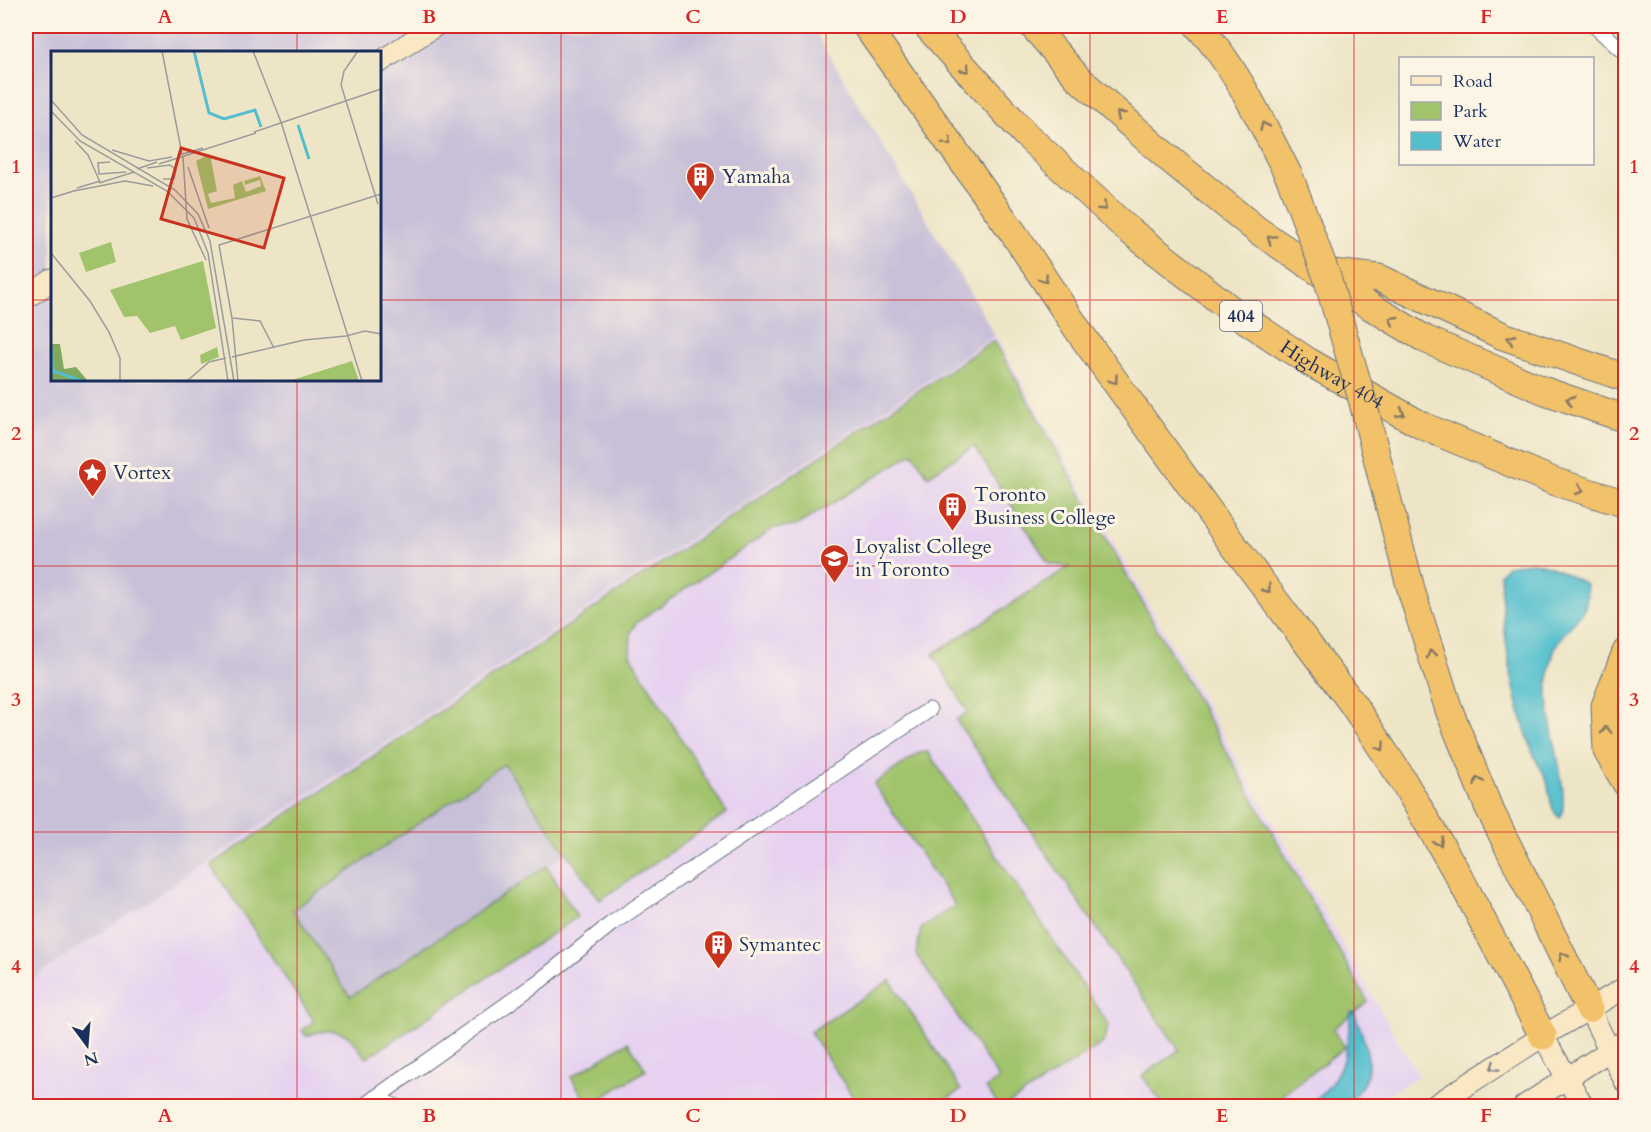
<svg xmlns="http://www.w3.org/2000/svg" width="1651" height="1132" font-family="Cardo,serif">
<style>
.built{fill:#e6d2f0}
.industrial{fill:#c8bfd8;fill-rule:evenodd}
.green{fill:#a1c36c;stroke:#5e7965;stroke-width:1.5}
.water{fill:#53bfcd;stroke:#377796;stroke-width:1.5}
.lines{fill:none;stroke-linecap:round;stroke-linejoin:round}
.street-casing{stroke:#656f82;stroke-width:17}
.secondary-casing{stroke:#656f82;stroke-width:23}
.highway-casing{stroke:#656f82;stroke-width:29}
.street{stroke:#fff;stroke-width:15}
.secondary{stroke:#fae7c3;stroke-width:21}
.highway{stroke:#f2c26a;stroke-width:27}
.highway-bridge-casing{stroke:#656f82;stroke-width:29;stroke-linecap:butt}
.highway-bridge{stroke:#f2c26a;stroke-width:27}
.oneway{stroke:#867864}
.oneway2{stroke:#8a8b90}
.grid{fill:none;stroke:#d62828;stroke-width:1.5;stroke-opacity:0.55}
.labels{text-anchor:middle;stroke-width:6;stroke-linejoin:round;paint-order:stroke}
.shield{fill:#fcf5e5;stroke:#5e6a86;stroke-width:1.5}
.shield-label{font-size:18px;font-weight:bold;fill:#1b2f5e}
.poi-label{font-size:20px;fill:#1b2f5e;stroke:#fcf5e5;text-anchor:start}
.street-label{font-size:20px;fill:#1b2f5e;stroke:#fcf5e5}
.inset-river{fill:none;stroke:#53bfcd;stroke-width:3}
.inset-road{fill:none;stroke:#9a9c9c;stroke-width:1.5}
.view{fill:#c8321e;fill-opacity:0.15;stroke:#c8321e;stroke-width:3}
.inset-edge{fill:none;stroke:#1b2f5e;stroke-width:3}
.neatline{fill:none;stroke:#d62828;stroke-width:2}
.grid-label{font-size:20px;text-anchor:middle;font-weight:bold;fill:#d62828}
</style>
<rect width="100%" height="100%" fill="#fcf5e5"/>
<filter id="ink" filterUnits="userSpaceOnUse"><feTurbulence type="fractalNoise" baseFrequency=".0167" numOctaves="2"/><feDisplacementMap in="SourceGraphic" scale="12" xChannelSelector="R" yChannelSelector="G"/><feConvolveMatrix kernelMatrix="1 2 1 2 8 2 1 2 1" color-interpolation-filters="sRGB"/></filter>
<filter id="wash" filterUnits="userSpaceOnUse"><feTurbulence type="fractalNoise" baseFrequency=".008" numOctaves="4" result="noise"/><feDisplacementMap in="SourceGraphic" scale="24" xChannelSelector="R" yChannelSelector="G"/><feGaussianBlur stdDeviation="1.35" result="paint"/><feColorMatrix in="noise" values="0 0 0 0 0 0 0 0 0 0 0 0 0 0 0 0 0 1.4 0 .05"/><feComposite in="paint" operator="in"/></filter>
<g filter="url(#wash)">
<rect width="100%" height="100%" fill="#eee5c6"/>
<polygon class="built" points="995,335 1418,1076 1371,1106 26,1106 26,983"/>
<g class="industrial">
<path d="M26,26H812L995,335L26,983ZM52,52H380V380H52Z"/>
<polygon points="504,764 567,853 350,997 293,910"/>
</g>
<g class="green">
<path d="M994,340L1368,1002L1333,1029L1345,1047L1281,1096L1277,1106H1164L1142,1076L1179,1050L956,720L968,712L933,654L1069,567L1049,564L974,446L928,476L913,453L796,526L774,528L636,623L631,632L630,655L727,813L600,900L504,764L293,910L350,997L547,866L577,917L367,1058C362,1054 359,1048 355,1043C342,1026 323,1030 306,1036L302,1030L314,1021L211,865Z"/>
<polygon points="928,752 1109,1025 1103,1043 1005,1106 999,1106 986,1088 999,1079 916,954 921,929 955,905 874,784 919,753"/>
<polygon points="890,980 961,1090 935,1106 859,1106 810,1032"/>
<polygon points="628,1042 646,1070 589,1106 571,1077"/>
</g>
<g class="water">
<path d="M1534,562L1552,567L1586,584C1591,617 1572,619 1558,642C1553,650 1548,674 1548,682C1547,696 1549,710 1551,724C1554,744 1570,802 1560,818C1548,810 1551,789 1545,776C1543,771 1538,766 1536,760C1512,701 1503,637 1500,574L1507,566Z"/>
<path d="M1351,1012L1355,1014C1363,1039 1378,1067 1359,1090C1354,1096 1347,1101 1341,1106H1306C1342,1084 1348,1051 1351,1012Z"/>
</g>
</g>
<g filter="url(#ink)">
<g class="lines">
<defs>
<g id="street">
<polyline points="1595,26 1626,54"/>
<polyline points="364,1106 541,980 611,924 929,710"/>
<polyline points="376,1106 375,1098 394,1106"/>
</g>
<g id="secondary">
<polyline points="380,62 435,26"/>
<polyline points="26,298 52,280"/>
<polyline points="1589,1009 1626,1083"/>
<polyline points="1543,1036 1583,1106"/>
<polyline points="1434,1106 1543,1036 1626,987"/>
<polyline points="1524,1106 1626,1040"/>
</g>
<g id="highway">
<polyline points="866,26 1012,231 1080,333 1232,543 1352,703 1399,774 1461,880 1543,1036"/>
<path id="s1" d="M927,26L1025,134L1125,227L1237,314L1309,362L1423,426L1553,481L1626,504"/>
<polyline points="1033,26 1078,78 1167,157 1257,230 1365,303 1425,339 1545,391 1626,419"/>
<path d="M1198,26C1238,69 1263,126 1290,178"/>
<polyline points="1323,272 1379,278 1503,336 1626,378"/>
<polyline points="1381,474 1412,593 1449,710 1488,806 1589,1009"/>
<polyline points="1626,652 1605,706 1607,751 1626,783"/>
</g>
</defs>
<use href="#street" class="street-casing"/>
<use href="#secondary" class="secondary-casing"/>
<use href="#highway" class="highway-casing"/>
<use href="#street" class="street"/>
<use href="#secondary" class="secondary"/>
<use href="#highway" class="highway"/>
<defs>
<polyline id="highway-bridge" points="1290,178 1326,274 1362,399 1381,474"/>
</defs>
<use href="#highway-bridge" class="highway-bridge-casing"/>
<use href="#highway-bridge" class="highway-bridge"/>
</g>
<defs><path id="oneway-chevron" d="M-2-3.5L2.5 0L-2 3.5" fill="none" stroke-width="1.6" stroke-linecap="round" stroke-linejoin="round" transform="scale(1.5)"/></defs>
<g class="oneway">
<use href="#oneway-chevron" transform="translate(966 69) rotate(48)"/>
<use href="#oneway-chevron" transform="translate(1120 115) rotate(-138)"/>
<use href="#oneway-chevron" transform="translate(1264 126) rotate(-116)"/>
<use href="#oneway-chevron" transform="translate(948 142) rotate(54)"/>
<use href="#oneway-chevron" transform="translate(1103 207) rotate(43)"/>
<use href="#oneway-chevron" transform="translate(1271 239) rotate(-146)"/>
<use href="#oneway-chevron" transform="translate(1044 279) rotate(56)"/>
<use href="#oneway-chevron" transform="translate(1393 320) rotate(-150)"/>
<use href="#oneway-chevron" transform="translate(1511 339) rotate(-160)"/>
<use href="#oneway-chevron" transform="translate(1114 380) rotate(54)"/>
<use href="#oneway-chevron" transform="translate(1570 400) rotate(-161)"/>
<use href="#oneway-chevron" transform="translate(1401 413) rotate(29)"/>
<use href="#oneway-chevron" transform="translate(1580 490) rotate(17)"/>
<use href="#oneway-chevron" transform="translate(1267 589) rotate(53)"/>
<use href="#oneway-chevron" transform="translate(1431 654) rotate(-108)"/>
<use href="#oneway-chevron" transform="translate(1606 730) rotate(-92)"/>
<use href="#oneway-chevron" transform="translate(1381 747) rotate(56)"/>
<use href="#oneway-chevron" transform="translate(1478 781) rotate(-112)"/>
<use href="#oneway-chevron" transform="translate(1439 842) rotate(60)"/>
<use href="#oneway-chevron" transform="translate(1563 956) rotate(-116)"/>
</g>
<use class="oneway2" href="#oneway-chevron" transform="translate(1494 1067) rotate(147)"/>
</g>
<path class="grid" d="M297,26V52M561,26V1106M826,26V1106M1090,26V1106M1354,26V1106M26,300H52M380,300H1626M297,380V1106M26,566H1626M26,832H1626"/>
<defs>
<symbol id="building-pin" viewBox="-11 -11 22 30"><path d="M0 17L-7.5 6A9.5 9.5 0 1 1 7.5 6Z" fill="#c8321e" stroke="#fcf5e5"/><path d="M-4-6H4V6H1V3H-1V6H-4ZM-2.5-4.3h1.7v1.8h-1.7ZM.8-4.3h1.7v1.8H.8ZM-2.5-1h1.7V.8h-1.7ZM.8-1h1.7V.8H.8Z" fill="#fff"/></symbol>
<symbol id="sight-pin" viewBox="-11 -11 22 30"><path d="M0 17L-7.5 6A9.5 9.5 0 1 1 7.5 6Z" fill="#c8321e" stroke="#fcf5e5"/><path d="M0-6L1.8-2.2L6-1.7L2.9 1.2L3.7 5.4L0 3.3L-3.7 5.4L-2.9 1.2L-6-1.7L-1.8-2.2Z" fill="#fff"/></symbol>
<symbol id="university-pin" viewBox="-11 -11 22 30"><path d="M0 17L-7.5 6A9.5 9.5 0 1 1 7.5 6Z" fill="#c8321e" stroke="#fcf5e5"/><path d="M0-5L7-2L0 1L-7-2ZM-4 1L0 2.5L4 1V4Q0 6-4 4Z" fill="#fff"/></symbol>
</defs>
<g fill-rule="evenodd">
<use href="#building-pin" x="684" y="160" width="33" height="45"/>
<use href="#sight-pin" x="76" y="456" width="33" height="45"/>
<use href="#building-pin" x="936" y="490" width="33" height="45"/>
<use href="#university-pin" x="818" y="542" width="33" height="45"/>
<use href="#building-pin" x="702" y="928" width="33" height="45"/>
</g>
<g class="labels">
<rect class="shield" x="1220" y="301" width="42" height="30" rx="4.5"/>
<g class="shield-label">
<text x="1241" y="322">404</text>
</g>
<g class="poi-label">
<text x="722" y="183">Yamaha</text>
<text x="113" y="479">Vortex</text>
<text x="974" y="501">Toronto<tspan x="974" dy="23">Business College</tspan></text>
<text x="855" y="553">Loyalist College<tspan x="855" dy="23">in Toronto</tspan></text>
<text x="739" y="951">Symantec</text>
</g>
<g class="street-label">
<text dy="7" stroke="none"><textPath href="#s1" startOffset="537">Highway 404</textPath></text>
</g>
</g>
<g transform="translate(51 51)">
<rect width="330" height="330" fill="#eee5c6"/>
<path d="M159,103L166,140L157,143L160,152L184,147L182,134L191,130L195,141L210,135L209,129L194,134L193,130L209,125L215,140L157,158L145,110ZM60,191L65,211L35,221L28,202ZM152,210L165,277L130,289L124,275L99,282L86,265L73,266L59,239ZM166,296L168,306L150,313L149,304ZM301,310L308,330H238Z" fill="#a1c36c"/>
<path d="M0,293H9L13,318L25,316L37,330H0Z" fill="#80a960"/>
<path class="inset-river" d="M143,0L158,62L173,68L204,59L210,76M247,74L258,108M0,298L2,320L31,330"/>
<path class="inset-road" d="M111,0L131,103M202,0L230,71M307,0L293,20L290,34L327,153M0,49L31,84L124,139L147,163L159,190L183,330M0,60L29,90L116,140L143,167L157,202L177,330M230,71L311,330M203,81L330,38M24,90L37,104L49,131M61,99L98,110L121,106M128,104L152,97M132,106L136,168L155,209M59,111L47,112L48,123L75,121M108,113L205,82M137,116L158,177M96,117L119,114L125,119L123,128H112M86,118L106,111M48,132L83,121M26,137L49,130M23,140L74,130L102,135M0,147L26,139M0,202L39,250L58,281L69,307V330M182,267L209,270L223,297M295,285L314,280L330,283M181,306L253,289L295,285M136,330L158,311L175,307M187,330L181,267L168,194L330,143"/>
<path class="view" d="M130,97L233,127L213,197L110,168Z"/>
<rect width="330" height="330" class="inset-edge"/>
</g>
<rect width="1651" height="1132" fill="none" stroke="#fcf5e5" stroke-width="66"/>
<rect x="1399" y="57" width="195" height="108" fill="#fcf5e5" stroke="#a2a6af" stroke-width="1.5"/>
<rect x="1411" y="76" width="30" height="9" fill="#fae7c3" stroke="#a2a6af" stroke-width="1.5"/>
<text x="1453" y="87" font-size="18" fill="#1b2f5e">Road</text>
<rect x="1411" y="102" width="30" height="18" fill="#a1c36c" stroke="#a2a6af" stroke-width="1.5"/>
<text x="1453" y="117" font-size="18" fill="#1b2f5e">Park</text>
<rect x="1411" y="132" width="30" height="18" fill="#53bfcd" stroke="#a2a6af" stroke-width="1.5"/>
<text x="1453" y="147" font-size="18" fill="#1b2f5e">Water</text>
<g transform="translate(87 1045) rotate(164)" stroke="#fcf5e5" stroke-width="4.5" paint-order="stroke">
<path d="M0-4.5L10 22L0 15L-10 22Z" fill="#1b2f5e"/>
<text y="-9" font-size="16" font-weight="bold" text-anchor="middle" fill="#1b2f5e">N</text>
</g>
<rect x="33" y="33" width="1585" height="1066" class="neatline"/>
<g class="grid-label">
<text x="165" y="23">A</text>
<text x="429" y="23">B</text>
<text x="693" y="23">C</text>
<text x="958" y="23">D</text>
<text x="1222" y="23">E</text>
<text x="1486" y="23">F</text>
<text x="16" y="173">1</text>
<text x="1634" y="173">1</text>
<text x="16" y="440">2</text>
<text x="1634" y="440">2</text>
<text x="16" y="706">3</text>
<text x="1634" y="706">3</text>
<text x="16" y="973">4</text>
<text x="1634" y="973">4</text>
<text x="165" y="1122">A</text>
<text x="429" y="1122">B</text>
<text x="693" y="1122">C</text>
<text x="958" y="1122">D</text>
<text x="1222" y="1122">E</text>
<text x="1486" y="1122">F</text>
</g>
</svg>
